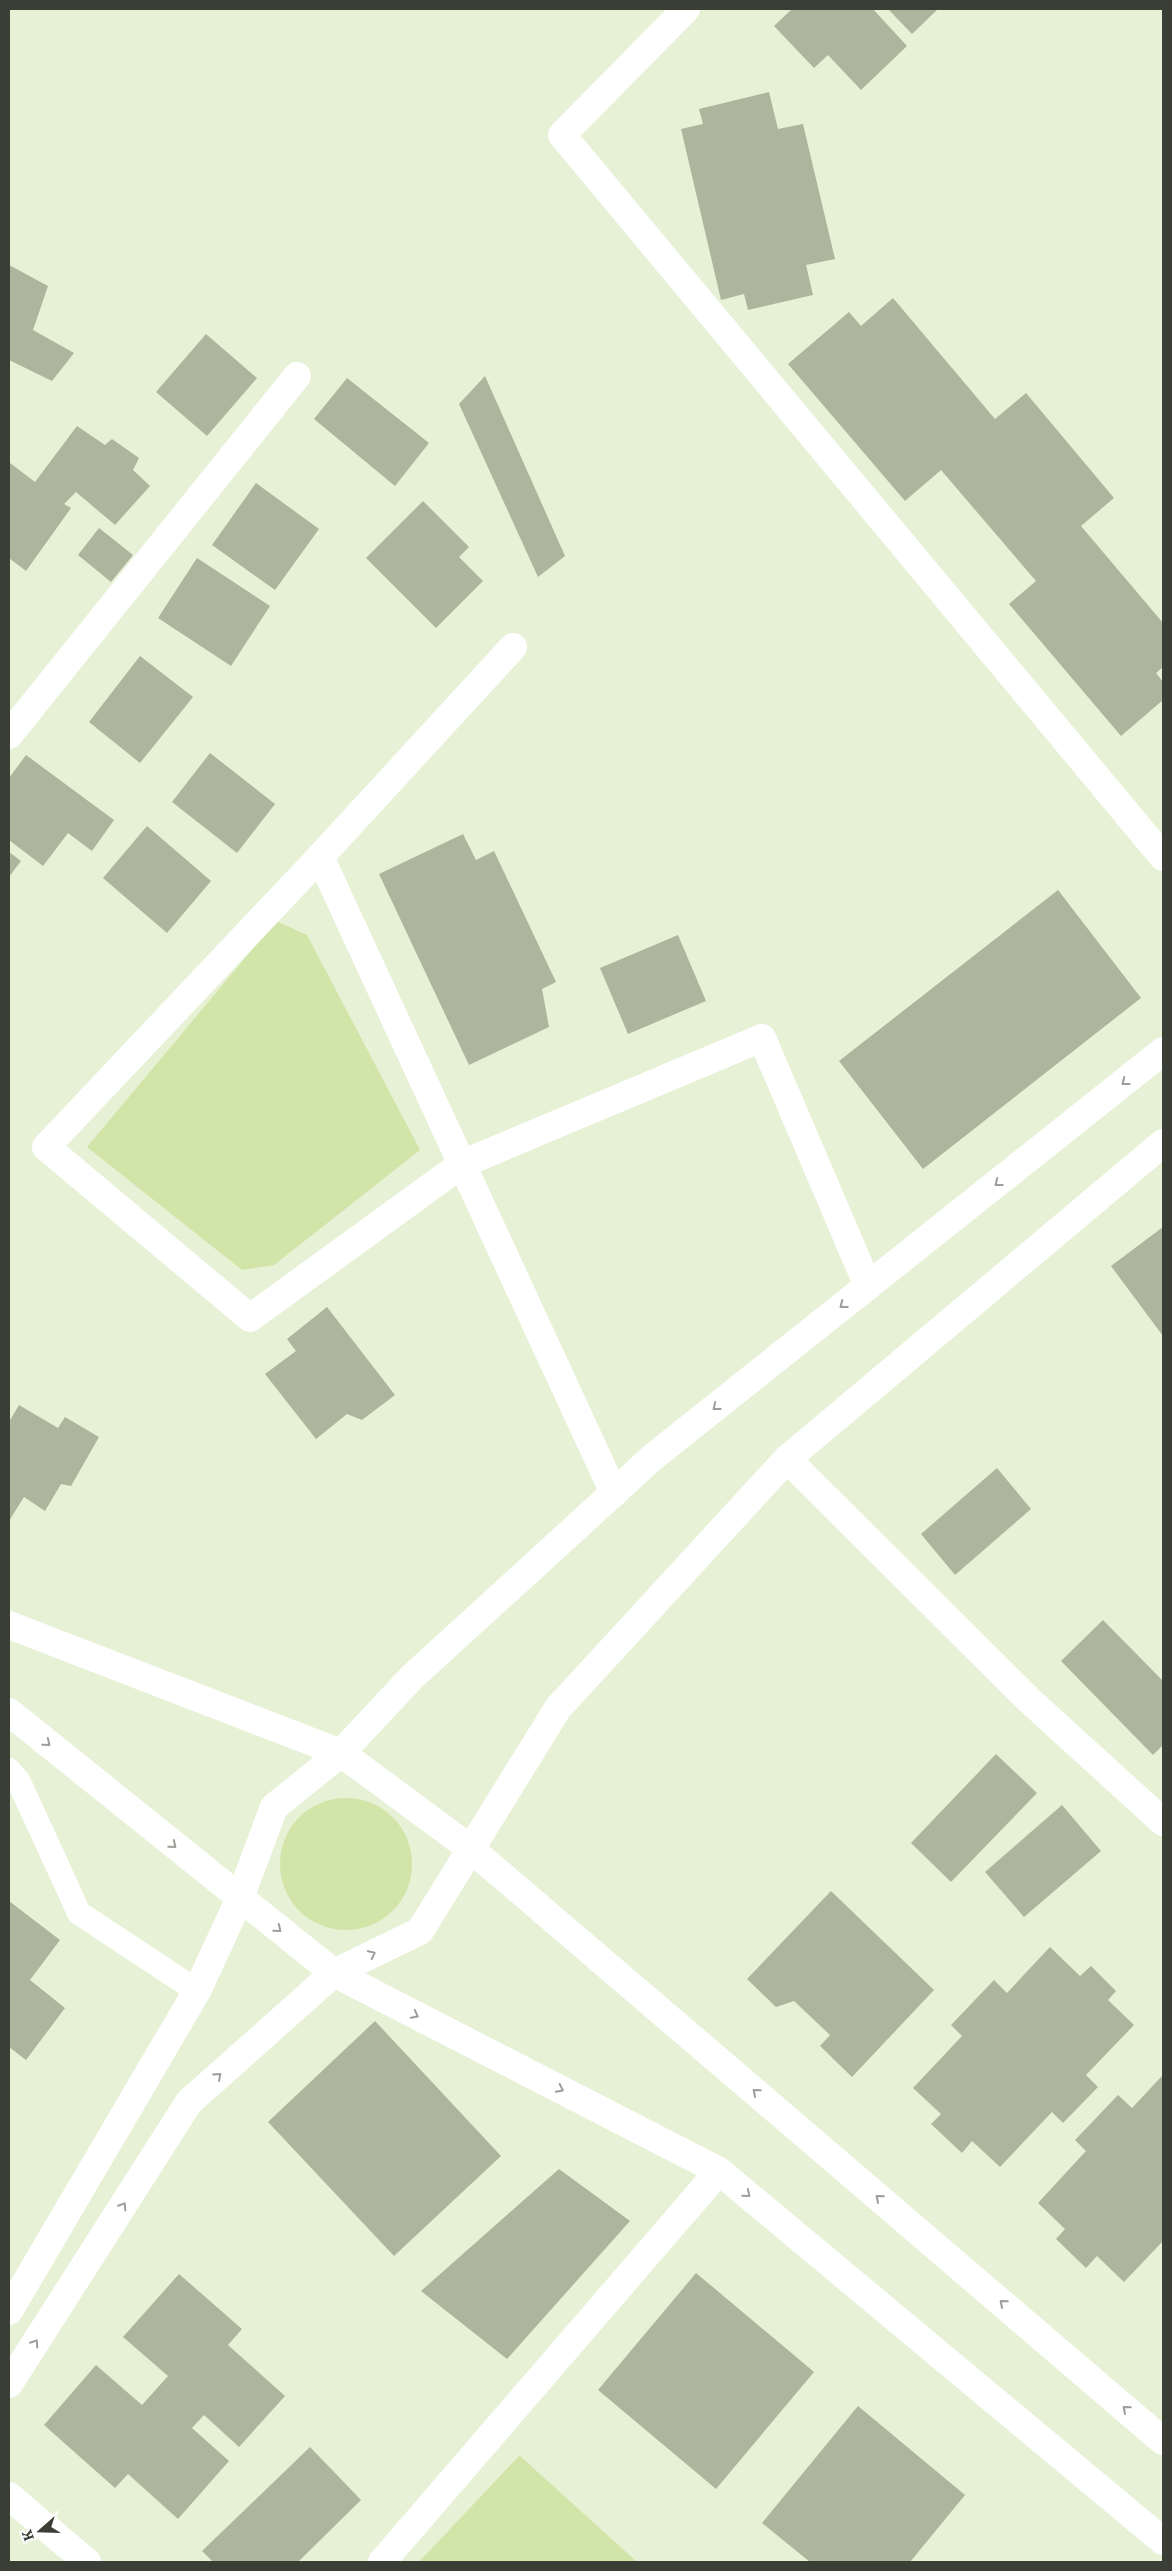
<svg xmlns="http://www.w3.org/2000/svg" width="1172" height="2571" font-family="'IBM Plex Serif',serif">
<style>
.green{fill:#d0e5a7}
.building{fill:#adb69c}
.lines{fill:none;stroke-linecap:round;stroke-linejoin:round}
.service{stroke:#fff;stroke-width:24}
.minor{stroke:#fff;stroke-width:28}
.secondary{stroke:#fff;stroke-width:28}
.oneway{stroke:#9d9e9a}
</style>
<rect width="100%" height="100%" fill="#e7f1d6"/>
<g class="green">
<polygon points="276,921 307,935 420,1150 274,1265 242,1270 87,1147"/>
<circle cx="346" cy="1864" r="66"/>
<polygon points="519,2456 520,2456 637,2562 419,2562"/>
</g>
<g class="building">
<polygon points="792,9 873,9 907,46 861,90 828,55 814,68 774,26"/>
<polygon points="888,9 938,9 912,34"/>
<polygon points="769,92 778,129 803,124 835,259 806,265 813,295 748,310 744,294 721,300 681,129 703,124 699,109"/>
<polygon points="9,265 48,286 33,330 74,353 52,381 9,360"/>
<polygon points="893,298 995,419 1026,393 1114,498 1081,526 1163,623 1163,667 1156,673 1163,682 1163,700 1121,736 1009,604 1036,581 941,470 905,501 788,364 849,312 861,326"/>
<polygon points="206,334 257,378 207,436 156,392"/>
<polygon points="485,376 565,556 538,577 459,404"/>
<polygon points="347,378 429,443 395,486 314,419"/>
<polygon points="77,426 105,445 112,439 139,458 133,470 150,486 115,525 76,492 64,504 71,508 26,571 9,558 9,465 10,463 35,482"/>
<polygon points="256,483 319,529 275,590 212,545"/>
<polygon points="423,501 469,547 459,557 483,581 436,628 366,558"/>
<polygon points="99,528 133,555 111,582 78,555"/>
<polygon points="197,558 270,606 231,666 158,618"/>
<polygon points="140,656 193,697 140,763 89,722"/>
<polygon points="210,753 275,804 237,853 172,802"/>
<polygon points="26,755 114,820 92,851 68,833 43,866 9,840 9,778"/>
<polygon points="147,826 211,881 167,933 103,878"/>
<polygon points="463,834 476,860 494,851 556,982 542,989 549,1027 469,1065 379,874"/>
<polygon points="9,852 21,861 9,877"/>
<polygon points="1058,890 1141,998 923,1169 839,1061"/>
<polygon points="678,935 706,1001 628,1034 600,968"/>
<polygon points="1163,1227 1163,1336 1111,1266"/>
<polygon points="327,1307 395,1395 362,1420 347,1414 316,1439 265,1374 296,1351 287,1339"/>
<polygon points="19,1405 58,1428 65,1417 99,1437 71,1486 61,1484 45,1511 24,1497 9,1521 9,1422"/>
<polygon points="997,1468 1031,1509 955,1575 921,1534"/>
<polygon points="1103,1620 1163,1681 1163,1745 1153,1755 1061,1661"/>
<polygon points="996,1754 1037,1793 951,1882 911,1843"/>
<polygon points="1062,1805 1101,1851 1024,1917 985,1872"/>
<polygon points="831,1891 934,1990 852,2077 820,2046 830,2035 794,2001 776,2007 747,1979"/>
<polygon points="9,1901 60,1940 30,1980 65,2008 26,2060 9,2047"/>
<polygon points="1050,1947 1080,1976 1091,1966 1116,1991 1108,2000 1134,2025 1086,2075 1098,2087 1063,2123 1052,2112 1000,2167 972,2141 962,2153 931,2124 941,2114 913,2088 962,2036 951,2025 994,1980 1007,1993"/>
<polygon points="375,2021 501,2156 394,2256 268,2122"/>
<polygon points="1163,2075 1163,2241 1124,2282 1097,2256 1086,2268 1056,2239 1065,2229 1038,2203 1086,2151 1075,2140 1118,2095 1132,2108"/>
<polygon points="559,2169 630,2221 507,2359 421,2291"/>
<polygon points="696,2273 814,2372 716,2489 598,2390"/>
<polygon points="179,2274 242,2329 228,2345 285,2396 239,2447 204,2415 192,2428 229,2461 178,2519 128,2474 115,2488 44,2425 96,2365 142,2405 168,2376 123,2337"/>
<polygon points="858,2406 965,2495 910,2562 810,2562 762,2523"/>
<polygon points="310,2447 361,2500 298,2562 213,2562 202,2551"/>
</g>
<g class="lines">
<polyline class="service" points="9,1770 19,1782 79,1913 197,1991"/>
<g class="minor">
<polyline points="686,9 562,135 1163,857"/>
<polyline points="513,647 320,857 614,1493"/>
<polyline points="9,735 297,376"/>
<polyline points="320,857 46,1147 250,1318 462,1164 762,1038 868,1286"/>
<polyline points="787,1459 1029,1700 1163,1822"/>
<polyline points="9,2496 87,2562"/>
<polyline points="382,2562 719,2171"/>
</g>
<g class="secondary">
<polyline points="9,1625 341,1753 471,1849 1163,2441"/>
<polyline points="9,1712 334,1973 719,2171 1163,2541"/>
<polyline points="9,2311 197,1991 240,1898 274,1807 341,1753 411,1678 653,1457 1163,1051"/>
<polyline points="9,2384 189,2102 334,1973 420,1931 558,1708 787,1459 1163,1143"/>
</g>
</g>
<defs><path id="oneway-chevron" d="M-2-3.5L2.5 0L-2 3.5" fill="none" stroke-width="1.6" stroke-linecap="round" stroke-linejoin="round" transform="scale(1.25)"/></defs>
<g class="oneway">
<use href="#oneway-chevron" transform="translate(1125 1082) rotate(142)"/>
<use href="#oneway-chevron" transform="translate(998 1183) rotate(142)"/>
<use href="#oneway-chevron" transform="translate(843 1305) rotate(142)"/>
<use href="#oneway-chevron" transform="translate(716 1407) rotate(142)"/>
<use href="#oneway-chevron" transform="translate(47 1743) rotate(39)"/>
<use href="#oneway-chevron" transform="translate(173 1845) rotate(39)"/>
<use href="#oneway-chevron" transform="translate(278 1929) rotate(39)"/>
<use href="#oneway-chevron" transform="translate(372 1954) rotate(-26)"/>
<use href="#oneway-chevron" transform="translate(415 2015) rotate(27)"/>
<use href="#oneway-chevron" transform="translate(218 2076) rotate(-42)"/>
<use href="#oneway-chevron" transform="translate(560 2089) rotate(27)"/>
<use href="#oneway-chevron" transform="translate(756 2092) rotate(-139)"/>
<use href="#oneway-chevron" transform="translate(747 2194) rotate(40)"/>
<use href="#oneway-chevron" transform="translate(879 2198) rotate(-139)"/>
<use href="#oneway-chevron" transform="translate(123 2206) rotate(-57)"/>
<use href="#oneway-chevron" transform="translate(1003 2303) rotate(-139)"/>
<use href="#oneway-chevron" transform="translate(35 2343) rotate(-57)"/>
<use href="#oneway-chevron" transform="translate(1126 2409) rotate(-139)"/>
</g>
<rect width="1172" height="2571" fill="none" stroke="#3b3e34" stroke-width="20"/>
<g transform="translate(40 2531) rotate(250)" stroke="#ffffff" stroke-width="4" paint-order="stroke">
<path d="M0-4L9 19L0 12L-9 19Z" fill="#3b3e34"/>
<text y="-8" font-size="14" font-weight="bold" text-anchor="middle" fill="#3b3e34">K</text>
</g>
</svg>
